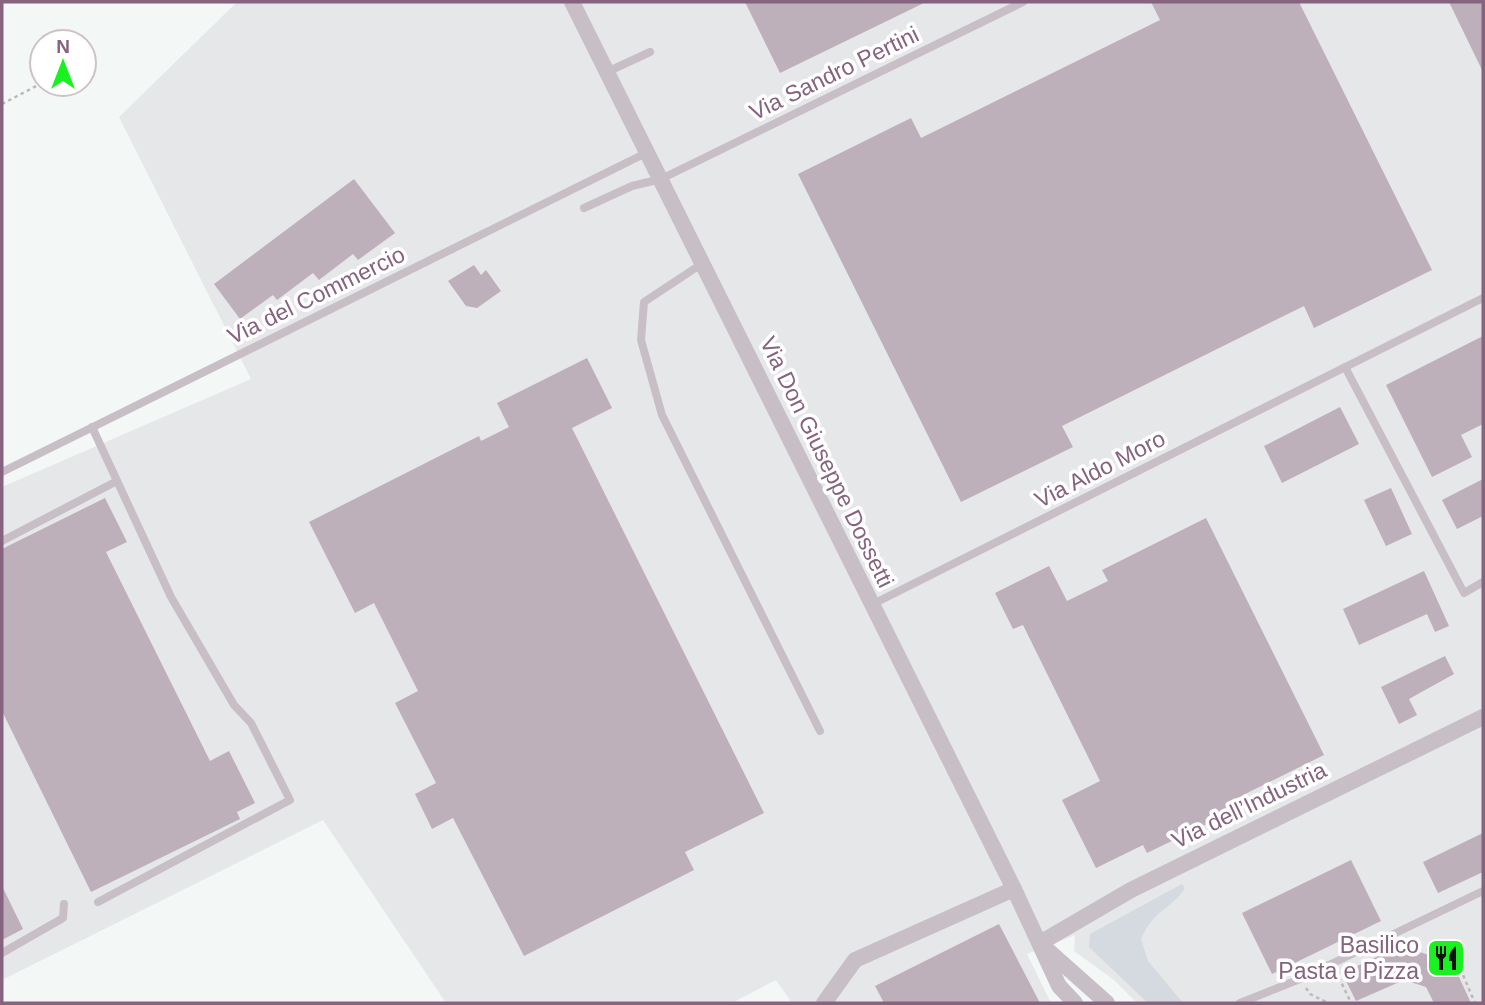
<svg xmlns="http://www.w3.org/2000/svg" width="1485" height="1005" font-family="Helvetica,sans-serif">
<style>
.built{fill:#e6e7e8}
.green{fill:#d4dadf}
.building{fill:#bdb0bb}
.lines{fill:none;stroke-linecap:round;stroke-linejoin:round}
.path{stroke:#beb7bc;stroke-width:2.5;stroke-dasharray:3.5 3.5;stroke-linecap:butt}
.lane{stroke:#c8bfc6;stroke-width:8}
.street{stroke:#c8bfc6;stroke-width:16}
.labels{text-anchor:middle;stroke-width:7;stroke-linejoin:round;paint-order:stroke}
.street-label{font-size:23px;fill:#86637e;stroke:#fff}
.poi-label{font-size:23px;fill:#86637e;stroke:#fff;text-anchor:end}
</style>
<rect width="100%" height="100%" fill="#f3f7f6"/>
<polygon class="built" points="237,2 1483,2 1483,1003 1137,1003 1114,980 1074,951 1075,935 1027,954 1051,1003 792,1003 776,980 732,1003 446,1003 323,820 2,980 2,487 251,379 119,117"/>
<path class="green" d="M1182,884L1185,888C1172,909 1154,909 1141,939L1148,961L1183,1003H1148L1089,947L1090,934Z"/>
<g class="building">
<polygon points="745,2 926,2 780,73"/>
<polygon points="1151,2 1299,2 1432,270 1314,328 1304,306 1062,426 1073,447 961,502 798,174 911,118 921,138 1160,20"/>
<polygon points="1449,2 1483,2 1483,72"/>
<polygon points="354,179 395,233 358,260 353,254 319,280 313,273 277,300 273,295 240,319 214,284"/>
<polygon points="474,265 481,275 486,270 501,291 477,308 466,306 448,281"/>
<polygon points="1483,336 1483,424 1461,435 1472,457 1432,477 1386,385"/>
<polygon points="587,358 612,408 572,428 764,813 685,852 694,870 524,956 453,818 432,829 415,794 436,783 395,703 418,691 374,603 355,613 309,522 479,436 481,441 509,427 497,403"/>
<polygon points="1340,407 1359,444 1282,483 1264,446"/>
<polygon points="1483,479 1483,516 1457,529 1442,500"/>
<polygon points="1391,488 1412,534 1386,546 1364,500"/>
<polygon points="105,498 127,542 106,552 210,761 229,751 255,803 237,812 240,819 91,892 2,711 2,549"/>
<polygon points="1206,518 1324,755 1243,795 1248,804 1147,853 1143,845 1096,868 1062,800 1100,781 1023,625 1013,629 995,593 1049,566 1067,601 1108,581 1102,570"/>
<polygon points="1424,571 1449,626 1435,632 1427,614 1359,645 1343,609"/>
<polygon points="1445,656 1454,674 1409,699 1417,715 1399,724 1381,687"/>
<polygon points="1483,833 1483,872 1438,893 1423,862"/>
<polygon points="1351,860 1381,921 1272,974 1242,913"/>
<polygon points="2,886 23,929 2,940"/>
<polygon points="999,924 1040,1003 884,1003 875,986"/>
<polygon points="1400,946 1452,962 1471,1003 1434,1003 1426,987 1404,980 1356,1001 1342,973"/>
</g>
<g class="lines">
<g class="path">
<polyline points="84,67 86,66"/>
<polyline points="2,104 42,83"/>
<polyline points="1459,956 1457,961 1475,1003"/>
<polyline points="1336,971 1351,1003"/>
<polyline points="1306,988 1310,994 1328,1003"/>
</g>
<g class="lane">
<polyline points="607,72 650,52"/>
<polyline points="584,208 632,186 661,179 1023,2"/>
<polyline points="703,263 644,302 641,340 662,415 820,731"/>
<polyline points="1345,367 1464,593 1483,582"/>
<polyline points="92,427 171,597 234,705 251,723 290,800 98,902"/>
<polyline points="2,472 648,152"/>
<polyline points="2,541 117,481"/>
<polyline points="873,604 1483,298"/>
<polyline points="2,953 63,918 64,904"/>
<polyline points="1240,1003 1300,979 1483,891"/>
</g>
<g class="street">
<polyline points="572,2 1014,889 1059,986 1075,1003"/>
<polyline points="1040,943 1131,890 1483,717"/>
<polyline points="1044,947 1107,1003"/>
<polyline points="824,1003 855,960 1014,889"/>
</g>
</g>
<defs>
<symbol id="restaurant-square" viewBox="-11 -11 22 22"><rect x="-9" y="-9" width="18" height="18" rx="4" fill="#19f120" stroke="#fff"/><path d="M-5-6h1v4h1v-4h1v4h1v-4h1v5L-1.5 .5V6h-2V.5L-5-1ZM5-6V6H3V1.5H1.5Q1.5-4 5-6Z" fill="#111"/></symbol>
</defs>
<g fill-rule="evenodd">
<use href="#restaurant-square" x="1424" y="936" width="44" height="44"/>
</g>
<g class="labels">
<g class="street-label">
<text transform="translate(834 73) rotate(-26)" y="8">Via Sandro Pertini</text>
<text transform="translate(316 295) rotate(-26)" y="8">Via del Commercio</text>
<text transform="translate(827 462) rotate(64)" y="8">Via Don Giuseppe Dossetti</text>
<text transform="translate(1100 469) rotate(-27)" y="8">Via Aldo Moro</text>
<text transform="translate(1249 805) rotate(-26)" y="8">Via dell’Industria</text>
</g>
<g class="poi-label">
<text x="1419" y="953">Basilico<tspan x="1419" dy="26">Pasta e Pizza</tspan></text>
</g>
</g>
<rect width="1485" height="1005" fill="none" stroke="#86637e" stroke-width="7"/>
<g transform="translate(63 63)"><circle r="33" fill="#ffffff" stroke="#cfc1cb" stroke-width="2"/>
<path d="M0-5L12 26L0 18L-12 26Z" fill="#19f120"/>
<text y="-10" font-size="19" font-weight="bold" text-anchor="middle" fill="#86637e">N</text>
</g>
</svg>
